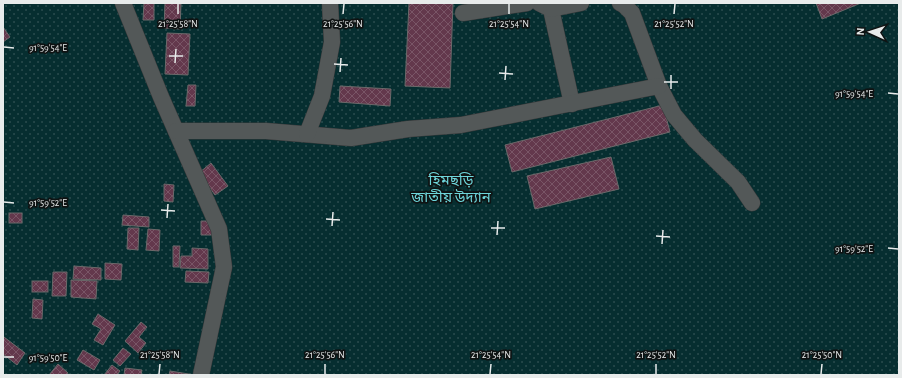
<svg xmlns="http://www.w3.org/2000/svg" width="902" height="378" font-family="'Alegreya Sans','Noto Sans Bengali',sans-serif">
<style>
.green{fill:url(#green-dots)}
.building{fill:url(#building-cross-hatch);stroke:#6c696a}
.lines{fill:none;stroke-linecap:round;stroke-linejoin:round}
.street-casing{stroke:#363839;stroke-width:17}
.street{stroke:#535858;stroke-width:16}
.ticks{fill:none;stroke:#e8ebeb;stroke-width:1.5}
.labels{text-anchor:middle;stroke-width:3.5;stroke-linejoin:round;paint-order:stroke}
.park-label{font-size:15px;fill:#6dd5da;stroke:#0f1313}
.ticks-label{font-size:10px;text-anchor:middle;fill:#e8ebeb;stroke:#0f1313;stroke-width:3.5;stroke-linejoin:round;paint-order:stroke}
</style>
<defs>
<pattern id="green-dots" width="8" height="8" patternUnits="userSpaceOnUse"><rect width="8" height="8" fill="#062e30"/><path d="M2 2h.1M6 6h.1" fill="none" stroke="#2a4c4e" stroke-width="1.8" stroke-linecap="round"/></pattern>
<pattern id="building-cross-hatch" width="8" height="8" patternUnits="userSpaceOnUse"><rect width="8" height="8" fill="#63384c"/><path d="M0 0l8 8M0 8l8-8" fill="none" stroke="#795566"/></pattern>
</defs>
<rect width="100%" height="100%" fill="#181c1c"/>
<rect class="green" x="3" y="3" width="896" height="372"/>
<g class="building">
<polygon points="144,3 154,3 154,20 143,20"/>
<polygon points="165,3 181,3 180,29 164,28"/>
<polygon points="409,3 453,3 450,88 405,86"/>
<polygon points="816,3 861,3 822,19"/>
<polygon points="3,27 10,37 3,42"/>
<polygon points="167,33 190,34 188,75 165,74"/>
<polygon points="188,85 196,85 195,106 186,106"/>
<polygon points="340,86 391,89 390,106 339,102"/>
<polygon points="663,105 670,132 512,172 505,145"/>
<polygon points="611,157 619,189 535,209 527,176"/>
<polygon points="211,163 228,186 215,195 199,173"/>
<polygon points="164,184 174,185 173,202 164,201"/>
<rect x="9" y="213" width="13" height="10"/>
<polygon points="123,215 149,217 149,227 122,225"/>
<polygon points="201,221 213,221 212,235 201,235"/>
<polygon points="128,228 139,228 138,250 127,249"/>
<polygon points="148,229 160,230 159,251 146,250"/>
<polygon points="173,246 180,246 179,267 173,267"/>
<polygon points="192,248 208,249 208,269 180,268 181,256 192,256"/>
<polygon points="105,263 122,264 121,280 105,279"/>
<polygon points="74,266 101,268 101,280 73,279"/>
<polygon points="186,271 209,272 208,283 185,282"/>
<polygon points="53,272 67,272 66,296 52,296"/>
<polygon points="71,280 97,281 96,299 71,297"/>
<rect x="32" y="281" width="16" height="11"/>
<polygon points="33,299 43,300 42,319 32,318"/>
<polygon points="98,314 115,325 103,345 94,340 101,329 92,324"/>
<polygon points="141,322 147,327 139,337 146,343 138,353 125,341"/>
<polygon points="4,337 25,353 17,365 3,354 3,339"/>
<polygon points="123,348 131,354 120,366 113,360"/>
<polygon points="83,350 100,360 94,370 77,360"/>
<polygon points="58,364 68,373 67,375 49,375"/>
<polygon points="112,365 120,371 117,375 104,375"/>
<polygon points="125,368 142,370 141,375 124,375"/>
<polygon points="170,371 195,375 169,375"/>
</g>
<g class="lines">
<defs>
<g id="street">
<polyline points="123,3 161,97 219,229 224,267 201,375"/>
<polyline points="539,3 551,9 572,104"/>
<polyline points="620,3 624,5 632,13 659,86 674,115 695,140 738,182 752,203"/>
<polyline points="551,9 581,3"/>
<polyline points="463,13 527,3"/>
<polyline points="176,131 266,131 351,138 408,129 461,125 659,86"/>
<polyline points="307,134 322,96 332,42 330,3"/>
</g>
</defs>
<use href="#street" class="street-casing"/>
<use href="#street" class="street"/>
</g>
<path class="ticks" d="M178,14V4M343,14L344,4M509,14V4M674,14L675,4M4,47L14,48M169,56H183M175,63L176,49M334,64L348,65M340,72L341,58M499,73L513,74M505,80L506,66M664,82H678M671,89V75M888,93L898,94M4,202L14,203M161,210L175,211M167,218L168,204M326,219L340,220M332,226L333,212M491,228H505M497,235L498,221M656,236L670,237M662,244L663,230M888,248L898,249M4,357H14M159,374L160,364M325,374V364M490,374L491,364M656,374V364M821,374L822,364"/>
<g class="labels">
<g class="park-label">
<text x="451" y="185">হিমছড়ি<tspan x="451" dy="17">জাতীয় উদ্যান</tspan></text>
</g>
</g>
<g class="ticks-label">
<text x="178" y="27">21°25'58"N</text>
<text x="343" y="27">21°25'56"N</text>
<text x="509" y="27">21°25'54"N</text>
<text x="674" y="27">21°25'52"N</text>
<text x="48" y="51">91°59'54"E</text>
<text x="854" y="97">91°59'54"E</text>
<text x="48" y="206">91°59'52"E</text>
<text x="854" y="252">91°59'52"E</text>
<text x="160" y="358">21°25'58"N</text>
<text x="325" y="358">21°25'56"N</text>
<text x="491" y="358">21°25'54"N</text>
<text x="656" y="358">21°25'52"N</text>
<text x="822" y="358">21°25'50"N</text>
<text x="48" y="361">91°59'50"E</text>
</g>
<rect width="902" height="378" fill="none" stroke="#e8ebeb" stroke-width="8"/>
<g transform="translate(870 32) rotate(273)" stroke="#0f1313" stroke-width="3" paint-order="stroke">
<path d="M0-3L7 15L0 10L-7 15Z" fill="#e8ebeb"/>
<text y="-6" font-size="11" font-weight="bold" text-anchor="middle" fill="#e8ebeb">N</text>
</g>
</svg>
